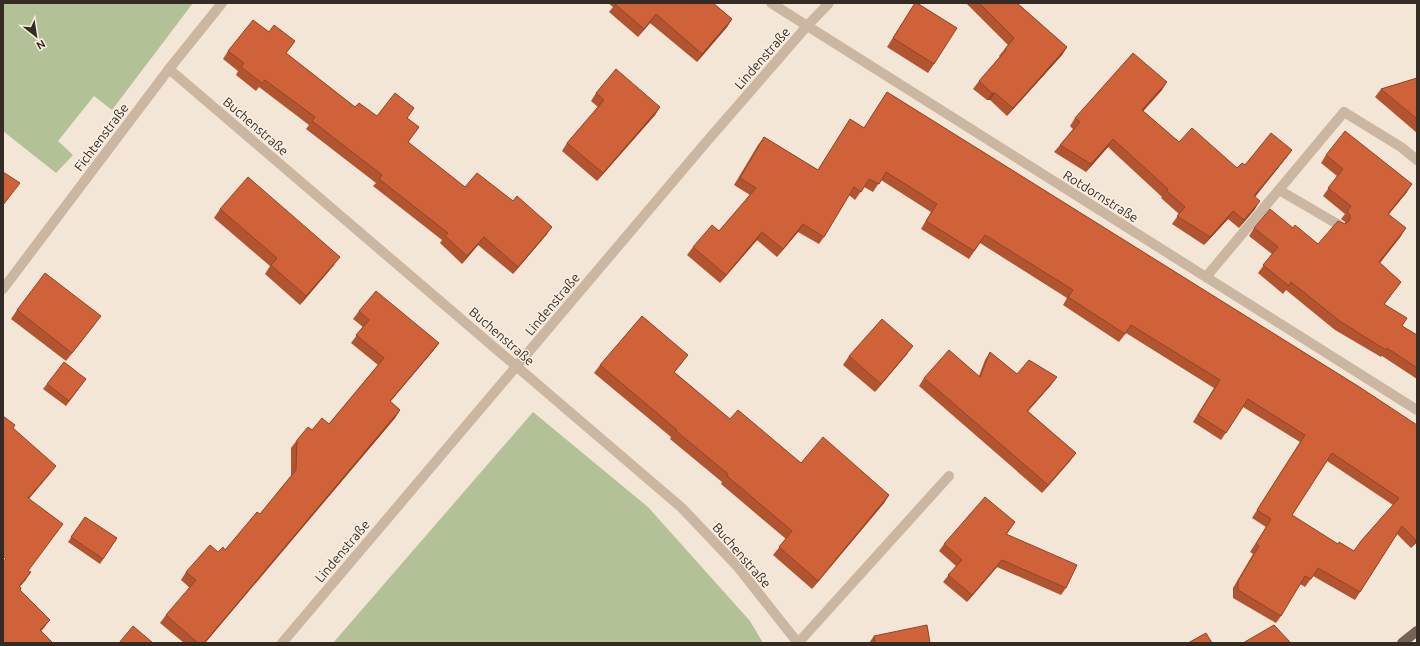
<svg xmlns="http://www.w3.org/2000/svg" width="1420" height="646" font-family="Ubuntu,sans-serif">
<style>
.green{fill:#b2c296}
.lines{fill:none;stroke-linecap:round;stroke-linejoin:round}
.minor{stroke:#cbb6a2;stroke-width:10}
.major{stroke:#786255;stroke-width:10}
.wall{fill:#b25430;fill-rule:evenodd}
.shaded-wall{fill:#914527}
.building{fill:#cf6238;stroke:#914527;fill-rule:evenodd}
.labels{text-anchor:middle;stroke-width:3;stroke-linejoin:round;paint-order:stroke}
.street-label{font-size:13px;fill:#352b25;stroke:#faf0e3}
</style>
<rect width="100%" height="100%" fill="#f3e6d6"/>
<g class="green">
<polygon points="3,3 193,3 112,110 94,96 58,141 73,155 56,173 3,131"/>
<polygon points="533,412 648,507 750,621 763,643 333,643"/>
</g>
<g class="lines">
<g class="minor">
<polyline points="771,3 1417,410"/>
<polyline points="169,69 682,508 737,566 798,643"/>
<polyline points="1279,190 1339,225"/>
<polyline points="1206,277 1344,112 1401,147 1417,160"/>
<polyline points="3,289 169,69 222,3"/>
<polyline points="282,643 708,140 807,26 829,3"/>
<polyline points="798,643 949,476"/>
</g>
<polyline class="major" points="1402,643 1417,631"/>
</g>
<g class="wall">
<polygon points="608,3 713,3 732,19 727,27 697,62 650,23 638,37 609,12 613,7"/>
<polygon points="915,3 934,64 928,73 887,47"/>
<polygon points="966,3 1017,3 1067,47 1062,55 1007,116 990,100 987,100 973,89 979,81 1000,57 999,56 1008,45"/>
<polygon points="269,32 295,41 286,53 355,107 377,116 407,118 419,127 408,142 465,187 547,234 513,274 478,245 462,264 440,243 442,240 373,186 376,183 306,129 309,125 259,87 256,91 236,75 238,71 223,59 228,51"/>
<polygon points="1417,78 1417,133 1375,97 1381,89"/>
<polygon points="1162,90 1143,111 1179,142 1237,168 1292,150 1286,158 1255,197 1255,209 1239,228 1228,219 1204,245 1172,224 1179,214 1161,198 1162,197 1108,147 1086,172 1054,152 1060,145 1073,129 1070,126 1075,118"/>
<path d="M887,92L1361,388L1417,542L1411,548L1397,534L1355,600L1313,576L1305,587L1300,584L1281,616L1276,623L1233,598V588L1253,554L1250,552L1266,527L1252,518L1300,442L1243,407L1221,440L1193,422L1214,388L1126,333L1119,342L1063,305L1067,298L980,243L969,259L921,229L931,212L881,180L873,192L864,187L855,200L849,195L824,237L819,244L798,232L777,257L757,240L720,283L687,255L693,247L719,231L750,195L734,185L758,145L764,137L818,170L850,119L864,128ZM1327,461L1393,505L1361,541L1354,551L1337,544L1292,515Z"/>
<polygon points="596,93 660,107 655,115 597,181 562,151 567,143 598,107 591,101"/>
<polygon points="1326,155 1407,192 1389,214 1401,236 1380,263 1401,282 1384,305 1402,326 1417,335 1417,379 1382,356 1381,357 1335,330 1286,290 1283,294 1258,273 1272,254 1249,236 1254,228 1293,228 1318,244 1345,224 1345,222 1341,219 1345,214 1323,196 1337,176 1321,163"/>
<polygon points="220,209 334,265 300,305 265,274 270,266 214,218"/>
<polygon points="17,310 95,324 66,361 11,319"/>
<polygon points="359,311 439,343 433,351 390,402 400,410 395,418 205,643 184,643 160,623 166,615 190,588 181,580 186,572 218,552 225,550 260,514 291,476 291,448 297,440 312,430 329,424 378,365 351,343 363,327 353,319"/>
<polygon points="990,352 1017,374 1057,377 1051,385 1028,411 1076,453 1070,461 1042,493 919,386 924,378 979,376 985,360"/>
<polygon points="907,354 875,392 843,365 849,356"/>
<polygon points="682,363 674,372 730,419 801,463 889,495 884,503 812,589 773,555 786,539 721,484 722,482 670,439 671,437 594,373 600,365"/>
<polygon points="86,379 66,406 43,389 47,384"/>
<polygon points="85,517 117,538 100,564 68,542"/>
<polygon points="1015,522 1007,534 1066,588 1061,595 997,567 967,602 943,582 956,566 939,551 944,544"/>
<polygon points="874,636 930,643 869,643"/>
</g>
<g class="shaded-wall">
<polygon points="656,14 650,23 638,37 644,29"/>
<polygon points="732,19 727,27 697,62 702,54"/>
<polygon points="1067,47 1062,55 1007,116 1013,108"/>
<polygon points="1167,82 1162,90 1137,118 1142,110"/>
<polygon points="992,93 995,93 990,100 987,100"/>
<polygon points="660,107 655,115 597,181 603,173"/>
<polygon points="1113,139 1108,147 1086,172 1091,164"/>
<polygon points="1292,150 1286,158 1249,204 1254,196"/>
<polygon points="1412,184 1407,192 1383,221 1388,214"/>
<polygon points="1260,201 1255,209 1239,228 1244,220"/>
<polygon points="1233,211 1228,219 1204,245 1210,237"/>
<polygon points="803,224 798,232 777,257 783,249"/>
<polygon points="552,227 547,234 513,274 518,267"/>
<polygon points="1406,228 1401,236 1374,270 1379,262"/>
<polygon points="762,232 757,240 720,283 726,275"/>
<polygon points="484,237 478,245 462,264 467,256"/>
<polygon points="340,257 334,265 300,305 306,296"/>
<polygon points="101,316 95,324 66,361 72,353"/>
<polygon points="439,343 433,351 384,409 390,401"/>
<polygon points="913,346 907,354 875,392 881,384"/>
<polygon points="688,355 682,363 668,380 674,372"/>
<polygon points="1057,377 1051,385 1021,419 1027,411"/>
<polygon points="400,410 395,418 205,643 204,643"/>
<polygon points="1076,453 1070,461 1042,493 1048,485"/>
<polygon points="56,466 50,474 22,507 28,498"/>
<polygon points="889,495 884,503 812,589 818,581"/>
<polygon points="1417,539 1417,542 1411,548"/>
<polygon points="1002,560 997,567 967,602 972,595"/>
<polygon points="31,572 25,581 13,594 19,586"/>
<polygon points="50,620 43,629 34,638 40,630"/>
</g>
<g class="building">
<polygon points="616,3 713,3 732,19 702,54 656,14 644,29 615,4"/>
<polygon points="915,3 917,3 957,28 934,64 893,38"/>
<polygon points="979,3 1017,3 1067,47 1013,108 995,93 992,93 979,81 1006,50 1005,49 1014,38"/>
<polygon points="253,20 269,32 274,25 295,41 286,53 355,107 359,103 377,116 395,93 414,108 407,118 419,127 408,142 465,187 477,173 513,201 517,196 552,227 518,267 484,237 467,256 445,236 448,233 379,179 382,175 312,121 315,117 265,80 262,83 241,67 244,63 228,51"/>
<polygon points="1133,53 1167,82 1142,110 1179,142 1192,128 1237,168 1242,163 1245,165 1271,133 1292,150 1254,196 1260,201 1244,220 1233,211 1210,237 1177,216 1185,207 1167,191 1168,189 1113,139 1091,164 1060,145 1080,122 1075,118"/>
<polygon points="616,69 660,107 603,173 567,143 604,100 596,93"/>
<polygon points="1417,78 1417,119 1381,89"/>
<path d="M887,92L1361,388L1417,425V539L1416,540L1402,526L1360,592L1318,568L1311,579L1305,576L1281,616L1238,590V581L1259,546L1256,544L1271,519L1257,510L1305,435L1248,399L1226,433L1198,415L1220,380L1131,325L1125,334L1068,297L1073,290L985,235L974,251L926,221L937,204L886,172L879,184L869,179L861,192L854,187L824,237L803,224L783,249L762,232L726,275L693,247L712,225L719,231L756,188L740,178L764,137L818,170L850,119L864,128ZM1332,453L1399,498L1361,541L1354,551L1339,542L1338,544L1292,515Z"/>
<polygon points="1345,131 1412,184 1388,214 1406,228 1379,262 1401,282 1384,304 1407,318 1402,326 1417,335 1417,368 1387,348 1386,350 1341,322 1291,282 1289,286 1263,265 1278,247 1254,228 1270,209 1293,228 1295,225 1318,244 1338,221 1345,224 1350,220 1350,215 1347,211 1351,206 1328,188 1343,169 1326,155"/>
<polygon points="3,172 20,183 3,205"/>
<polygon points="248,177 340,257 306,296 271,265 277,258 220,209"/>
<polygon points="45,273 101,316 72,353 17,310"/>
<polygon points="376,291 439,343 390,401 400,410 204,643 198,643 166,615 196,580 186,572 210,545 218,552 223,547 225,550 257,512 260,514 296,470 297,440 308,427 312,430 322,418 329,424 384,358 356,335 369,320 359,311"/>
<polygon points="642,316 688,355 674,372 730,419 738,410 801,463 823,437 889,495 818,581 779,547 792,531 727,476 728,474 676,431 677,430 600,365"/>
<polygon points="882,319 913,346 881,384 849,356"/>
<polygon points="949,350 980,377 990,352 1017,374 1029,360 1057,377 1027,411 1076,453 1048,485 924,378"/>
<polygon points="64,362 86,379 69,401 47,384"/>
<polygon points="3,416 15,425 13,428 56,466 28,498 63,524 28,571 31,572 19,586 21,588 20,590 50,620 40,630 53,643 3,643 3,561 6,559 3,556"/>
<polygon points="985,497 1015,522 1006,534 1077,565 1066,588 1002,560 972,595 948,575 962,560 944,544"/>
<polygon points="85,517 117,538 103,559 71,537"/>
<polygon points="927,625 930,643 875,643 874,636"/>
<polygon points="1274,625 1291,643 1243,643"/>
<polygon points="133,626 153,643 119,643"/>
<polygon points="1206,633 1212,643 1188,643"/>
</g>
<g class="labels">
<g class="street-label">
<text transform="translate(762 58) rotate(-49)" y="5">Lindenstraße</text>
<text transform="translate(256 126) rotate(41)" y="5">Buchenstraße</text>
<text transform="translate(101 137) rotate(-53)" y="5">Fichtenstraße</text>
<text transform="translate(1101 196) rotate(32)" y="5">Rotdornstraße</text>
<text transform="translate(552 304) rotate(-50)" y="5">Lindenstraße</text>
<text transform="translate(502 336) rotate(41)" y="5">Buchenstraße</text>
<text transform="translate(342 551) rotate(-50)" y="5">Lindenstraße</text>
<text transform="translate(742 555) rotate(49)" y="5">Buchenstraße</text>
</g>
</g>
<rect width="1420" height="646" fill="none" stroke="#352b25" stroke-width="8"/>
<g transform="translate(36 36) rotate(150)" stroke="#faf0e3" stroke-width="3" paint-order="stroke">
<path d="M0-3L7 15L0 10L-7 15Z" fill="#352b25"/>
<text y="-6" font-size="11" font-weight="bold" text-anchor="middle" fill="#352b25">N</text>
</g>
</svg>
